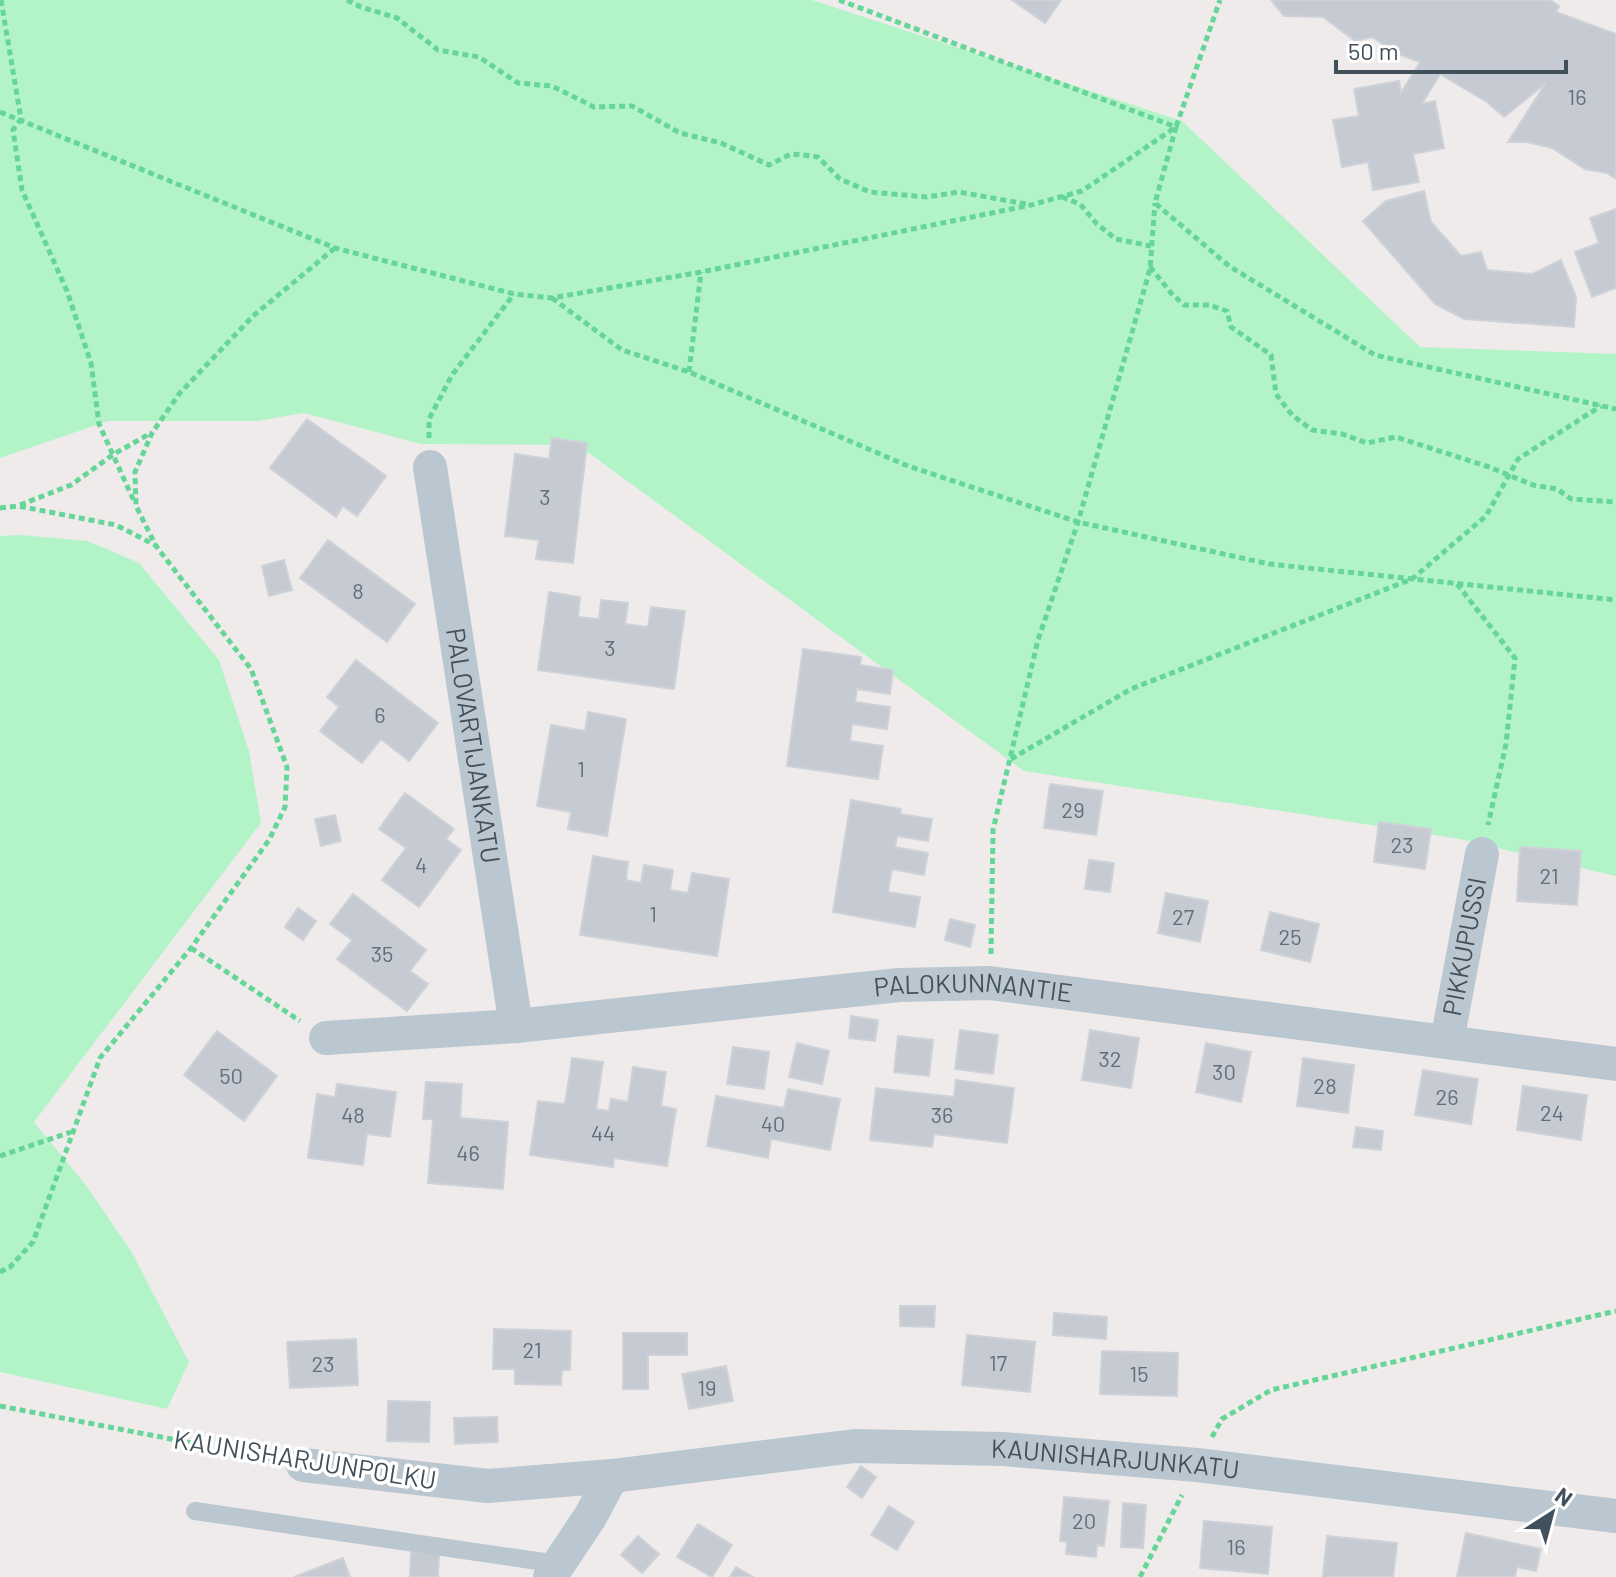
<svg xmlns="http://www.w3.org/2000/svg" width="1616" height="1577" font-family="Barlow,sans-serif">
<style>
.green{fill:#b2f4c7}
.building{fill:#c6cad2;stroke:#ced2d8;stroke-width:2}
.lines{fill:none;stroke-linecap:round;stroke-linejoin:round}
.path{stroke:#66d598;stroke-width:5;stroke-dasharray:6 4;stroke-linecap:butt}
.lane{stroke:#bac7d0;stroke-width:18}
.street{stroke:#bac7d0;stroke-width:34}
.labels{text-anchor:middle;stroke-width:7;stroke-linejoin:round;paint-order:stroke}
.number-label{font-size:22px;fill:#636e79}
.street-label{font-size:26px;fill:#42505b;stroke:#fff}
</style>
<rect width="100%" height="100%" fill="#efebeb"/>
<g class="green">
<polygon points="0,0 812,0 1182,121 1420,347 1616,354 1616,876 1460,839 1024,771 578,445 421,444 304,413 257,421 108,421 0,458"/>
<polygon points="21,535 88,541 139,563 219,660 249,751 261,823 34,1122 85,1184 131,1251 189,1362 167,1409 0,1372 0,536"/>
</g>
<g class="building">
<polygon points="1012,0 1061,0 1045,23"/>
<polygon points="1271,0 1550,0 1559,6 1556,12 1616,34 1616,179 1607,173 1585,169 1552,148 1527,142 1508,142 1546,83 1504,117 1487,102 1440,74 1422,104 1435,101 1444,148 1413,154 1419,182 1373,190 1368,162 1342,167 1333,120 1359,116 1354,89 1399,81 1401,93 1420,62 1398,54 1372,37 1355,41 1323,17 1284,16"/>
<polygon points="1424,191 1431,222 1461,256 1481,252 1487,270 1532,274 1561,260 1576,297 1574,327 1464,319 1435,304 1363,221 1386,201"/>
<polygon points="1616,209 1616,288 1592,297 1575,252 1599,243 1590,218"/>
<polygon points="307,419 386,476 357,516 343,506 336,517 270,468"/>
<polygon points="552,438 587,443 573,563 536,559 539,540 505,536 515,454 549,459"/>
<polygon points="328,540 415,604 387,642 300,578"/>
<polygon points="284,560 292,590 269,596 262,566"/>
<polygon points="549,592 580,597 578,617 599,619 601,600 628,603 625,624 648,627 651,607 685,611 674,689 538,670"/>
<polygon points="803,649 861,657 860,665 893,670 890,694 857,689 855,702 890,707 887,729 852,724 850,741 883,746 878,779 787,766"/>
<polygon points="356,660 438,723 409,761 381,739 362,763 320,731 339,707 327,697"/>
<polygon points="588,712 626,719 607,836 568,829 571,812 537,806 551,725 585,731"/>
<polygon points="1050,784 1103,791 1096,835 1044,828"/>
<polygon points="405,793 454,829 446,839 461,850 419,907 382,880 406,848 379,829"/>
<polygon points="851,800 901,809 900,814 932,819 928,841 897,836 895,847 928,853 924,875 892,869 888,892 920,897 915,927 833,912"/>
<polygon points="335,815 341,841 321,846 315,819"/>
<polygon points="1379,822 1431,829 1425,869 1374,862"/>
<polygon points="1520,847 1581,851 1577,905 1517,901"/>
<polygon points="593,856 628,862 626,880 641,883 644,865 673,870 670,890 688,893 692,873 729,879 717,956 580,935"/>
<polygon points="1089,860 1114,863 1110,892 1085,889"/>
<polygon points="1166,893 1208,901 1200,942 1158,933"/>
<polygon points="353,894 426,950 410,971 428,984 407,1011 337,959 352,940 330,924"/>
<polygon points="298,908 316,921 303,940 285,927"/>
<polygon points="1270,912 1319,924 1310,962 1261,950"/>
<polygon points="950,919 975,925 970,947 945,940"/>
<polygon points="851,1016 878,1020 875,1041 849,1038"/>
<polygon points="960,1030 998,1035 993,1074 955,1069"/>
<polygon points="1090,1030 1139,1038 1131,1088 1082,1080"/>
<polygon points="217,1031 277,1076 244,1121 184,1075"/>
<polygon points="898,1036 933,1040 929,1076 894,1072"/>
<polygon points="797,1043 829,1051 822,1084 789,1077"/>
<polygon points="1206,1043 1251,1052 1241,1102 1196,1092"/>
<polygon points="733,1047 769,1052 764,1089 727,1084"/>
<polygon points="572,1058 603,1062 596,1109 609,1111 611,1099 628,1102 633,1067 666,1072 661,1106 676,1109 667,1166 614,1158 613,1167 530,1155 538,1101 565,1104"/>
<polygon points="1303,1058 1354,1065 1348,1113 1297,1106"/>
<polygon points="1423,1070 1478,1079 1471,1124 1415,1115"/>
<polygon points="956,1080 1014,1088 1007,1143 934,1134 932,1147 870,1140 876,1088 954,1097"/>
<polygon points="426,1082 462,1084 460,1118 508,1122 503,1189 428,1183 433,1119 423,1119"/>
<polygon points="337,1084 396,1092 390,1137 367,1134 363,1165 308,1158 317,1094 335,1097"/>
<polygon points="1523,1086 1587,1095 1581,1140 1517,1130"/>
<polygon points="788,1089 840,1099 830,1150 771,1139 768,1158 707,1146 716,1096 784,1108"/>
<polygon points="1356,1127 1383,1131 1381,1150 1353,1147"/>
<polygon points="900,1306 935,1306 934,1327 900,1326"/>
<polygon points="1054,1313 1107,1317 1106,1339 1053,1335"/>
<polygon points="494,1329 571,1331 570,1370 562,1370 561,1385 515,1384 515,1369 493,1369"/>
<polygon points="623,1333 687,1333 687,1355 648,1355 648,1389 623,1389"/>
<polygon points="967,1335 1035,1342 1030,1392 962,1385"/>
<polygon points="356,1339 358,1385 290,1388 287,1342"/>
<polygon points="1102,1351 1178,1353 1177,1396 1100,1394"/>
<polygon points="726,1366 733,1401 689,1409 682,1374"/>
<polygon points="388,1401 430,1402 429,1442 387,1441"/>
<polygon points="497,1417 498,1442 455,1444 454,1418"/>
<polygon points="861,1466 876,1477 862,1498 847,1487"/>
<polygon points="1064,1497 1109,1501 1104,1546 1097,1545 1096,1557 1066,1554 1067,1542 1060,1541"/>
<polygon points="1123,1503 1146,1505 1143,1548 1121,1547"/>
<polygon points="889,1506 914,1522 897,1550 871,1535"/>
<polygon points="1204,1521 1272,1527 1268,1574 1200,1568"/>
<polygon points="698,1524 732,1545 712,1577 677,1557"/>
<polygon points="1466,1533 1541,1549 1536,1571 1517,1567 1515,1577 1457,1577"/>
<polygon points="638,1536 659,1554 642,1573 621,1555"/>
<polygon points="1327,1536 1397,1543 1393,1577 1323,1577"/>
<polygon points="411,1552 439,1554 438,1577 410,1577"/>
<polygon points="343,1558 350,1577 294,1577"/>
<polygon points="736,1567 753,1577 730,1577"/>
</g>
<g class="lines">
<g class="path">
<polyline points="1,0 21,119 13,130 22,190 67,291 91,363 99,424 134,501"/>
<polyline points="347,0 361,7 397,18 438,50 479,57 518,83 552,86 594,107 632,106 680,133 721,143 769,165 791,154 803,155 818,157 840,179 870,192 927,197 959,192 1026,204"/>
<polyline points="839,0 1176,127 1155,203 1229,266 1375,355 1616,409"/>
<polyline points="0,112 335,248 514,294 552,298 701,272 1031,205 1082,191 1176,127 1220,0"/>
<polyline points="1062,197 1080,204 1097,224 1116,239 1151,246"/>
<polyline points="1150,269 1151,268 1171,293 1184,305 1209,305 1227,311 1231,327 1271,355 1276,394 1292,415 1312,430 1342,434 1367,443 1396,437 1489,467 1533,485 1557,489 1571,499 1616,502"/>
<polyline points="552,298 622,350 689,372 908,466 1078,522 1269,564 1616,600"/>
<polyline points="689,372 701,272"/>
<polyline points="429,438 429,419 452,375 514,294"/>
<polyline points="20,505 71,485 114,454 151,433"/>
<polyline points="0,508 18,506 116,525 155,545"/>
<polyline points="1457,584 1515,658 1506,744 1488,825"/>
<polyline points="1011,759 1131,689 1412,579 1486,516 1518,459 1601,406"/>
<polyline points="191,948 300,1021"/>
<polyline points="991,954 993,830 1038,640 1078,522 1150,269 1155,203"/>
<polyline points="0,1156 71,1132"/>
<polyline points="0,1272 10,1267 33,1242 100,1058 191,948 269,840 285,807 287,767 251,669 156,546 136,506 135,472 152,433 179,394 253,316 335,248"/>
<polyline points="0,1406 275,1459"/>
<polyline points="1212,1437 1222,1419 1271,1390 1616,1311"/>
<polyline points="1140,1577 1182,1495"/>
</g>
<polyline class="lane" points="195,1511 558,1564"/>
<g class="street">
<path id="s1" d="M430,467L516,1026"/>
<path id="s2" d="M326,1038L516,1026L899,985L990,983L1616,1064"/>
<path id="s3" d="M1447,1041L1482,854"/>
<path id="s4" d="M303,1465L488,1486L612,1476L855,1446L1003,1449L1197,1465L1616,1516"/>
<polyline points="550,1577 590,1517 612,1476"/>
</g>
</g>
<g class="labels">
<g class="number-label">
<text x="1577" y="105">16</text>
<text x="545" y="505">3</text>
<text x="358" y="599">8</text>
<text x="610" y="656">3</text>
<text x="380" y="723">6</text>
<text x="581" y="777">1</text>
<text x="1073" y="818">29</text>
<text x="1402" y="853">23</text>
<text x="421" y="873">4</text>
<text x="1549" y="884">21</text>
<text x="653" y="922">1</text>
<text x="1183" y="925">27</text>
<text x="1290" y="945">25</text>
<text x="382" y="962">35</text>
<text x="1110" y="1067">32</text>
<text x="1224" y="1080">30</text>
<text x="231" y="1084">50</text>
<text x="1325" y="1094">28</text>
<text x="1447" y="1105">26</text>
<text x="1552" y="1121">24</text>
<text x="353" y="1123">48</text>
<text x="942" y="1123">36</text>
<text x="773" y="1132">40</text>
<text x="603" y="1141">44</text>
<text x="468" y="1161">46</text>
<text x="532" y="1358">21</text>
<text x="998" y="1371">17</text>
<text x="323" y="1372">23</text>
<text x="1139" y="1382">15</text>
<text x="707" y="1396">19</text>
<text x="1084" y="1529">20</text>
<text x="1236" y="1555">16</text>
</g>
<g class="street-label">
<text dy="9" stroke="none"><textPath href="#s1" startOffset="282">PALOVARTIJANKATU</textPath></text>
<text dy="9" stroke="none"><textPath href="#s3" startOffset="96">PIKKUPUSSI</textPath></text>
<text dy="9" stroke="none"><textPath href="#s2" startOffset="650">PALOKUNNANTIE</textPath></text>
<text transform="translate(305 1460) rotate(9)" y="9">KAUNISHARJUNPOLKU</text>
<text dy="9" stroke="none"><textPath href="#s4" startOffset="816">KAUNISHARJUNKATU</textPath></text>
</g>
</g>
<g transform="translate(1552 1513) rotate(36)" stroke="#ffffff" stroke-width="6" paint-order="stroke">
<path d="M0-6L14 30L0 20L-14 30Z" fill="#42505b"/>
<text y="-12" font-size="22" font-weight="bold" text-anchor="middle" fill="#42505b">N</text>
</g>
<path d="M1336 60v12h230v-12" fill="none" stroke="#42505b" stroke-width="4"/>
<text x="1348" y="60" font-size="24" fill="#42505b" stroke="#ffffff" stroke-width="6" paint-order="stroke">50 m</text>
</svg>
